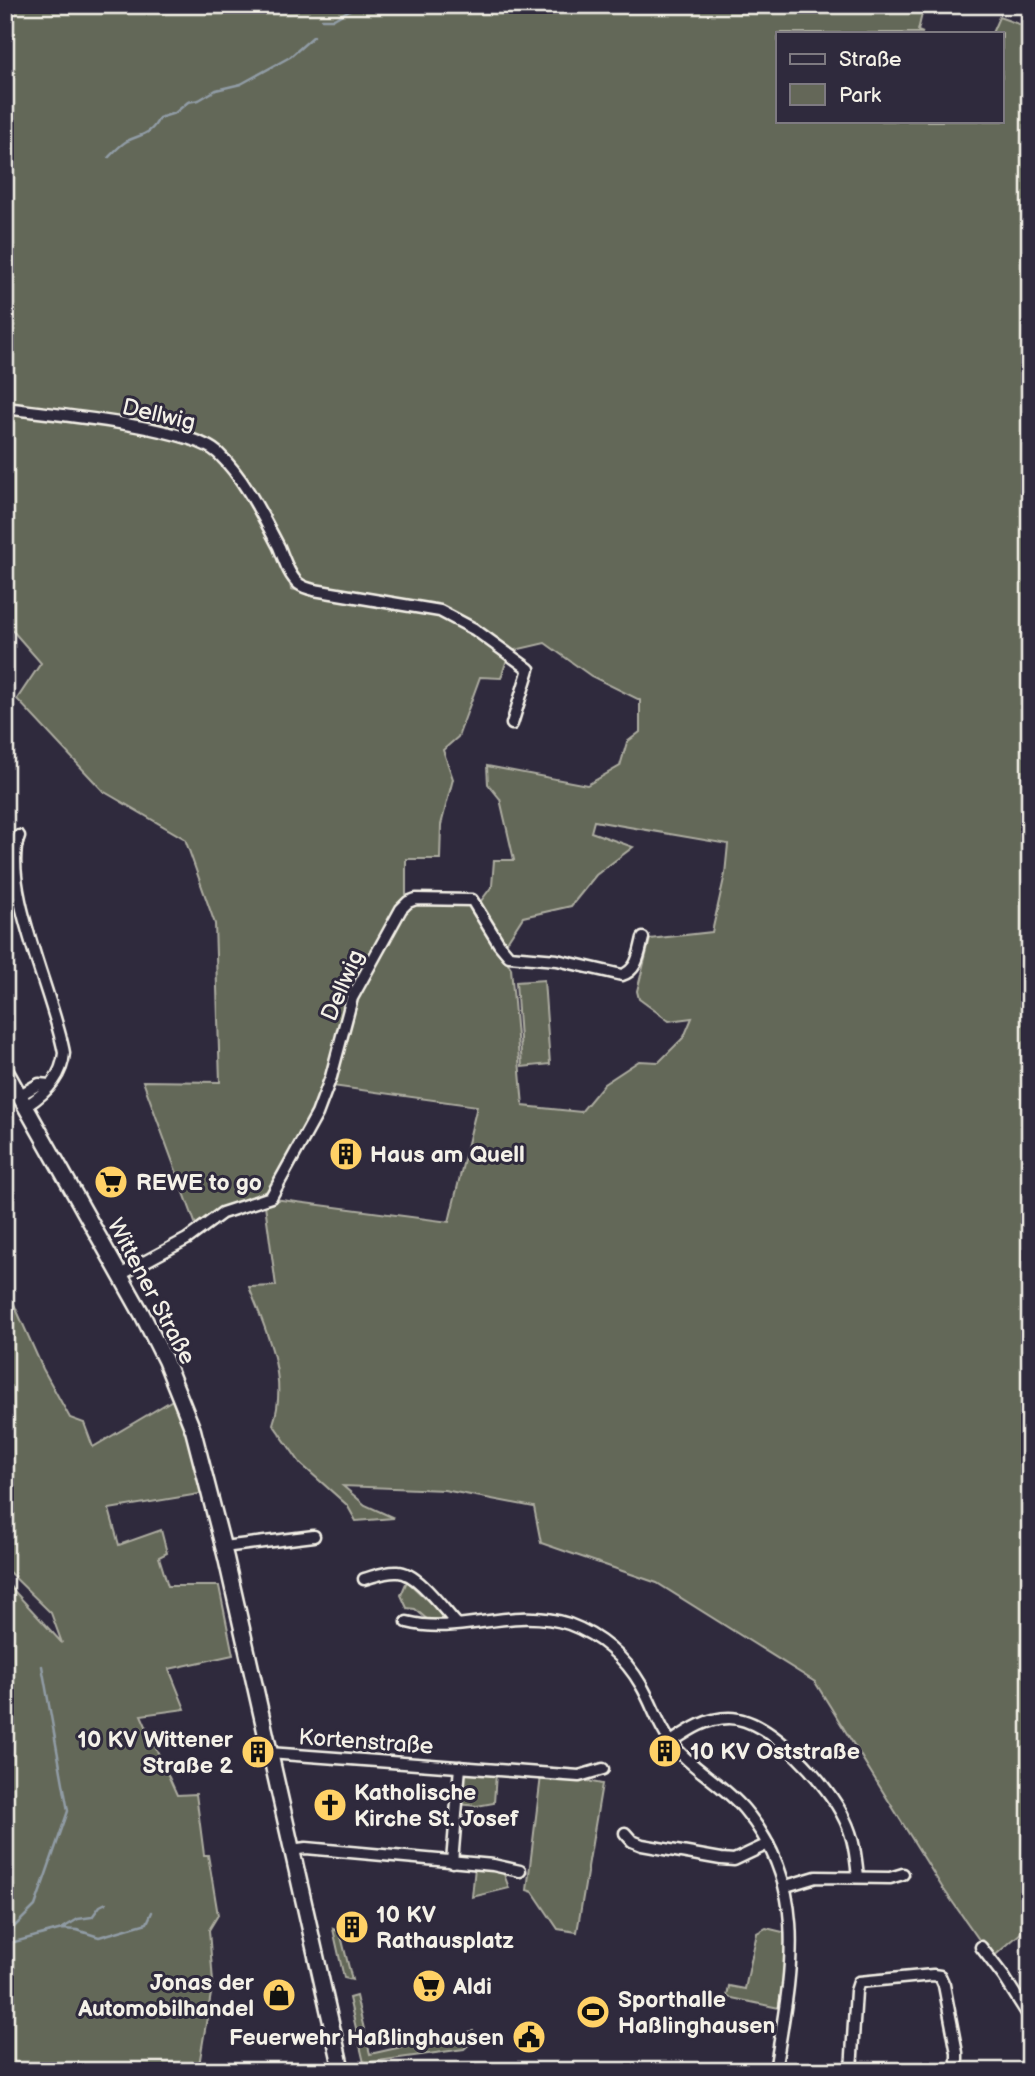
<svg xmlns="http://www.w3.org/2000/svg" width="1035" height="2076" font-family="'Balsamiq Sans',sans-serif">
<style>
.green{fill:#646758;stroke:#acaca0;stroke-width:2}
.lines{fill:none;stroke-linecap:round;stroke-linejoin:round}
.stream{stroke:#909ca5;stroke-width:2.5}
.street-casing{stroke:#f4f1e8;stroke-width:15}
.secondary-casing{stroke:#f4f1e8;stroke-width:19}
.street{stroke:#2f2a3d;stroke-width:10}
.secondary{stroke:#2f2a3d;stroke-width:14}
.labels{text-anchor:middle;stroke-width:6;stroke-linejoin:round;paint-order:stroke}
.street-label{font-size:23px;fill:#f4f1e8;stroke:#2f2a3d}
.poi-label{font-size:23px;font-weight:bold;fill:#f4f1e8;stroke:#2f2a3d;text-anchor:start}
</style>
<rect width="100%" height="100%" fill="#2f2a3d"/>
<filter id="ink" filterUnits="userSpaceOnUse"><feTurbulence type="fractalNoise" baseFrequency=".0143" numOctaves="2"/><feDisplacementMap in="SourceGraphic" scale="14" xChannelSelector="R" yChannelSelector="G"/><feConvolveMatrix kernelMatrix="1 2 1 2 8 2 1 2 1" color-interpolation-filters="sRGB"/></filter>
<g filter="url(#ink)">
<g class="green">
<path d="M5,5H924L918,31L923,33H778V121H1002V33H992L999,17L1030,28V1925L992,1958L942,1887L815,1682L657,1583L541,1543L534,1507L444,1490L343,1486L365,1505L394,1518L356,1521L347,1505L301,1464L273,1424C289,1378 266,1330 249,1287L276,1286L265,1205L274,1199L449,1222L477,1106L332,1086L352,1001L395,920L409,902L426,899L467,903L478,914L511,968L523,1106L581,1112L604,1084L639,1061L659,1062L684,1037L692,1018L669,1021L639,999L637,991L650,939L712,932L725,874L728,844L594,821L591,832L633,847L596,875L571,906L523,917L505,945L478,905L492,886L494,860H514L500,799L488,784L487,766L587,785L620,766L627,742L640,732V700L591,676L545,643L511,651L463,619L436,606L315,588C295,580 296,575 285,558L291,589L441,613L461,624L508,656L501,678L480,677L458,737L443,750L453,779L441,825L440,859H406V897L396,909L347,1004L330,1072L313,1118L285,1169L268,1193L219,1213L197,1228L143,1081L220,1082L215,924L185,839L103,791L17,699L41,663L12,630L5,636V410L76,420L75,414L5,403Z"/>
<polygon points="544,980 550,1064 522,1067 516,982"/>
<polygon points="5,1284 43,1369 70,1418 84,1423 93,1447 176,1398 205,1493 109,1509 119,1545 161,1530 167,1553 159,1557 168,1586 219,1586 233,1655 169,1669 185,1709 141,1715 177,1795 196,1794 204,1855 208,1855 218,1915 209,1930 213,1982 198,2071 5,2071 5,1581 62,1643 51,1613 5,1568"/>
<polygon points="407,1581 447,1619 428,1620 415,1609 407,1608 401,1595"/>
<polygon points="463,1772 496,1773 494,1803 477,1806 459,1804"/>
<polygon points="541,1776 577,1779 602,1784 577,1932 558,1929 533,1892 527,1890"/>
<polygon points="475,1867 502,1869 509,1888 472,1897"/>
<polygon points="766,1928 787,1933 786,1962 779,2008 727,1997 729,1986 745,1989 757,1933"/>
<polygon points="333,1929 340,1932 352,1980 344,1978"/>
<polygon points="356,1996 370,2054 473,2031 475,2039 464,2049 364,2063 349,1998"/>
</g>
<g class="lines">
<g class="stream">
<polyline points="322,19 334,19 358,5"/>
<path d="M109,157C114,152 120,145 127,141C142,134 151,135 159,118L175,113L188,102L199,100L216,90L241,84L290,57L314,36"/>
<polyline points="63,1928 78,1919 92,1917 100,1906 106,1903"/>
<polyline points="7,1944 62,1929 77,1930 99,1937 147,1923 152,1912"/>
<polyline points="6,1945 14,1927 35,1906 68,1811 42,1666"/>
</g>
<defs>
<g id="street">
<path d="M5,408C49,414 189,426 218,453C245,479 262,515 279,547C284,559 289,576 299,584C303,587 310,589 314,590L440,611L474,629L529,669L512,724"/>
<path d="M19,836C0,884 55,999 64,1053C62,1077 45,1094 26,1106"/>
<polyline points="20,1095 39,1084 49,1085"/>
<path d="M120,1275L187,1239L222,1213L271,1197L317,1114L331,1077L352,998L401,909L408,902L416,899L472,900L499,944L509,956L557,960L622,975C638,970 639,953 643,938"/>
<polyline points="223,1547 314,1536"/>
<path d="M364,1579C375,1576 386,1571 398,1572C417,1572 443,1609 456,1623"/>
<path d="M407,1622C461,1636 514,1605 569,1624C599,1635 625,1657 641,1685C652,1703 657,1723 670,1741C690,1768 722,1783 744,1809C812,1889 790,1977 775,2071"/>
<path d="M671,1742C689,1730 706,1718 729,1718C770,1718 829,1785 845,1820C854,1838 856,1858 858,1877"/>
<polyline points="269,1753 579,1776 603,1769"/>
<polyline points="625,1833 632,1841 642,1845 721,1859 734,1860 768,1844"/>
<polyline points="291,1850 306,1848 493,1865 520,1871"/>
<polyline points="452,1862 460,1767"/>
<polyline points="786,1886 816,1877 890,1878 903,1874"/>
<polyline points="981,1947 1004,1977 1030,2018"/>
<polyline points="851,2071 856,1991 859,1982 933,1975 940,1976 944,1985 957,2053 957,2071"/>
</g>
<polyline id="secondary" points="5,1070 142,1314 165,1360 193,1430 226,1558 342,2071"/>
</defs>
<use href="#street" class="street-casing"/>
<use href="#secondary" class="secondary-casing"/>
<use href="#street" class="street"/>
<use href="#secondary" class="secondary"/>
</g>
</g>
<defs>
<symbol id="building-disc" viewBox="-11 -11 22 22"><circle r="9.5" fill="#ffd166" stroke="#2f2a3d"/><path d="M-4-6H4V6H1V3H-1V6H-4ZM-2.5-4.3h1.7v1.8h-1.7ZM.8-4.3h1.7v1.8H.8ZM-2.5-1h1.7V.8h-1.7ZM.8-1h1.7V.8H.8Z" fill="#111"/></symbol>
<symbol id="supermarket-disc" viewBox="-11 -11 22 22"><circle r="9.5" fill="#ffd166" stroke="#2f2a3d"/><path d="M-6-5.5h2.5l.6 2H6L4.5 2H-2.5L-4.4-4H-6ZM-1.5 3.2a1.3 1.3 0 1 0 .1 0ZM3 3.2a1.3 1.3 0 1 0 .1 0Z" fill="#111"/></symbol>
<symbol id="church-disc" viewBox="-11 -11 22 22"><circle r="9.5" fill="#ffd166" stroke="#2f2a3d"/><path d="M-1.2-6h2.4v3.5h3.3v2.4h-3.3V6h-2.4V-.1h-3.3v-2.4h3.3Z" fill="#111"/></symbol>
<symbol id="shop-disc" viewBox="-11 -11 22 22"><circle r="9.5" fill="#ffd166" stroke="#2f2a3d"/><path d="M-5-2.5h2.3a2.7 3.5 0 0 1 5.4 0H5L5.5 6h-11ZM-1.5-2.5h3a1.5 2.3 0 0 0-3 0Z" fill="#111"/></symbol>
<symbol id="stadium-disc" viewBox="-11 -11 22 22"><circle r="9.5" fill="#ffd166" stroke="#2f2a3d"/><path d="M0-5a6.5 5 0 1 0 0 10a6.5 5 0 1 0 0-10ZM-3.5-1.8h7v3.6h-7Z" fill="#111"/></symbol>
<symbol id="civic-disc" viewBox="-11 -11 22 22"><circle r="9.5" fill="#ffd166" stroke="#2f2a3d"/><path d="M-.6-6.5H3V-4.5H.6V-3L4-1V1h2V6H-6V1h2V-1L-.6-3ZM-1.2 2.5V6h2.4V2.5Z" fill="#111"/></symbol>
</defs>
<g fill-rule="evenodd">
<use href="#building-disc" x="327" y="1135" width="38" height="38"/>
<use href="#supermarket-disc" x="92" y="1163" width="38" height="38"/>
<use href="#building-disc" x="646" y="1732" width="38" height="38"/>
<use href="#building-disc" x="239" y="1733" width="38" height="38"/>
<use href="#church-disc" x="311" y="1786" width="38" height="38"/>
<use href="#building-disc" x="333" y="1908" width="38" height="38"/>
<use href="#supermarket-disc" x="410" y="1967" width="38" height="38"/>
<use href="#shop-disc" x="260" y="1976" width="38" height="38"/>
<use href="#stadium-disc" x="574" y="1993" width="38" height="38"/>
<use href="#civic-disc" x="510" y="2018" width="38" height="38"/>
</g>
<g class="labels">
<g class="street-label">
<text transform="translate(159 414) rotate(13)" y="8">Dellwig</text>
<text transform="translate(342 985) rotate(-67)" y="8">Dellwig</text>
<text transform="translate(152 1291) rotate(62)" y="8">Wittener Straße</text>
<text transform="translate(366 1741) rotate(4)" y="8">Kortenstraße</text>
</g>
<g class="poi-label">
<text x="370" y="1162">Haus am Quell</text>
<text x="136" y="1190">REWE to go</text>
<text x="233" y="1747" text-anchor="end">10 KV Wittener<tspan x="233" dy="26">Straße 2</tspan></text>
<text x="690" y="1759">10 KV Oststraße</text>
<text x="354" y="1800">Katholische<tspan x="354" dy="26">Kirche St. Josef</tspan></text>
<text x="376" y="1922">10 KV<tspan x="376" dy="26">Rathausplatz</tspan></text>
<text x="254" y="1990" text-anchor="end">Jonas der<tspan x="254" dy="26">Automobilhandel</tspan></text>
<text x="453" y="1994">Aldi</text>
<text x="618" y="2007">Sporthalle<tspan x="618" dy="26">Haßlinghausen</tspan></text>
<text x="504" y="2045" text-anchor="end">Feuerwehr Haßlinghausen</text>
</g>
</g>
<rect width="1035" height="2076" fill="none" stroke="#2f2a3d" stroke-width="28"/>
<rect x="14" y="14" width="1007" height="2048" fill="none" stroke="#f4f1e8" stroke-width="2.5" filter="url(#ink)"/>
<rect x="776" y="32" width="228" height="91" fill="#2f2a3d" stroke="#7e7a81" stroke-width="2"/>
<rect x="790" y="54" width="35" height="10" fill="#2f2a3d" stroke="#7e7a81" stroke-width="2"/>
<text x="839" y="66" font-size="21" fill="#f4f1e8">Straße</text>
<rect x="790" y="84" width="35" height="21" fill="#646758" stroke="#7e7a81" stroke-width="2"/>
<text x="839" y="102" font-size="21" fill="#f4f1e8">Park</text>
</svg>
